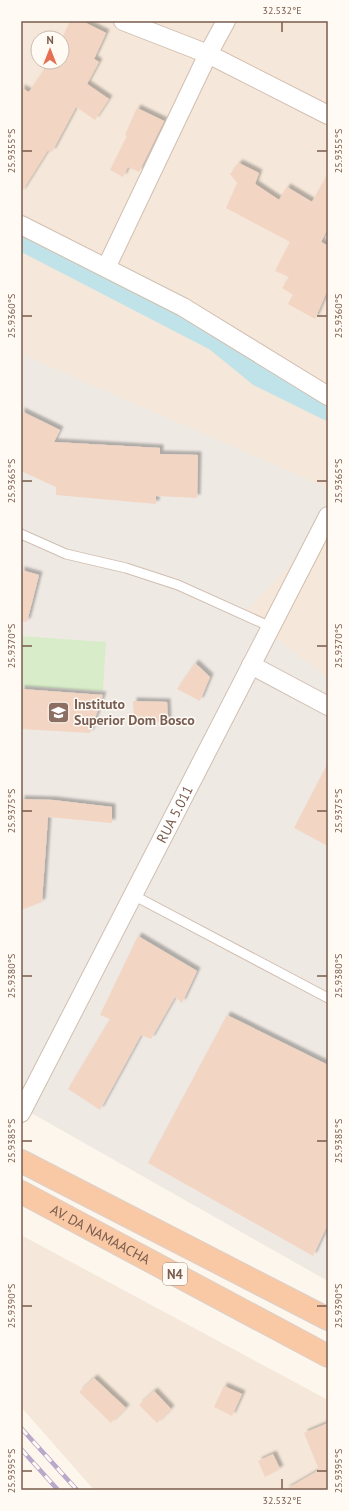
<svg xmlns="http://www.w3.org/2000/svg" width="349" height="1511" font-family="'PT Sans',sans-serif">
<style>
.residential{fill:#f5e8da;fill-rule:evenodd}
.industrial{fill:#efe9e4}
.green{fill:#d8ecc9}
.lines{fill:none;stroke-linecap:round;stroke-linejoin:round}
.canal{stroke:#bfe3e8;stroke-width:21}
.building{fill:#f3d5c3;filter:url(#shadow)}
.service-casing{stroke:#d1beb0;stroke-width:11}
.minor-casing{stroke:#d1beb0;stroke-width:20}
.trunk-casing{stroke:#dad1cd;stroke-width:24}
.service{stroke:#fff;stroke-width:9}
.minor{stroke:#fff;stroke-width:18}
.trunk{stroke:#f9c8a4;stroke-width:22}
.rail-casing{stroke:#b9a8c9;stroke-width:4.5}
.rail{stroke:#fffaf3;stroke-width:3;stroke-dasharray:9;stroke-linecap:butt}
.ticks{fill:none;stroke:#7a5c4d;stroke-width:1.5}
.labels{text-anchor:middle;stroke-width:3;stroke-linejoin:round;paint-order:stroke}
.shield{fill:#fffaf3;stroke:#a28b7f;stroke-width:1}
.shield-label{font-size:13px;font-weight:bold;fill:#7a5c4d}
.education-label{font-size:14px;font-weight:bold;fill:#785e54;stroke:#fffaf3;text-anchor:start}
.street-label{font-size:14px;fill:#7a5c4d;stroke:#fffaf3}
.neatline{fill:none;stroke:#7a5c4d;stroke-width:1.5}
.ticks-label{font-size:10px;text-anchor:middle;fill:#7a5c4d}
</style>
<defs>
<filter id="shadow"><feDropShadow dx="3.5" dy="-3.5" stdDeviation="1" flood-color="#0004"/></filter>
</defs>
<rect width="100%" height="100%" fill="#fdf6ec"/>
<g class="residential">
<path d="M21,21H328V1281L21,1107ZM38,38H62V62H38Z"/>
<polygon points="21,1235 328,1400 328,1490 94,1490 21,1407"/>
</g>
<polygon class="industrial" points="21,354 328,488 328,525 244,614 328,678 328,1281 21,1107"/>
<polygon class="green" points="21,636 106,642 103,691 21,686"/>
<g class="lines">
<polyline class="canal" points="21,240 216,341 259,376 328,410"/>
</g>
<g class="building">
<polygon points="70,21 82,21 106,33 94,59 99,62 87,84 109,99 95,120 76,107 52,152 48,150 21,193 21,88 29,92 49,62 62,62 62,38"/>
<polygon points="137,108 164,121 139,172 128,167 123,177 110,170 127,136 125,135"/>
<polygon points="239,163 259,173 255,184 279,200 287,187 312,202 328,173 328,228 321,242 328,246 328,289 315,319 288,304 293,295 282,288 289,277 275,271 290,242 226,208 237,183 230,174"/>
<polygon points="21,411 60,430 54,442 160,448 160,454 198,455 197,498 156,496 156,504 56,495 56,487 21,471"/>
<polygon points="21,570 39,575 27,622 21,621"/>
<polygon points="195,663 210,677 200,701 177,689"/>
<polygon points="21,689 103,695 90,733 21,729"/>
<polygon points="133,701 167,702 168,723 134,719"/>
<polygon points="328,763 328,846 294,828"/>
<polygon points="21,799 53,800 112,807 112,823 48,817 42,902 21,910"/>
<polygon points="138,936 197,971 182,1003 175,997 151,1039 141,1035 100,1110 68,1089 110,1019 100,1015"/>
<polygon points="227,1015 328,1065 328,1224 313,1256 148,1163"/>
<polygon points="94,1378 126,1408 111,1423 79,1392"/>
<polygon points="224,1386 242,1394 232,1416 214,1407"/>
<polygon points="154,1391 171,1409 157,1423 139,1405"/>
<polygon points="328,1423 328,1490 285,1490 319,1470 304,1433"/>
<polygon points="273,1454 280,1469 265,1477 258,1461"/>
</g>
<g class="lines">
<defs>
<g id="service">
<polyline points="21,534 66,554 126,568 178,585 271,627"/>
<polyline points="133,895 328,998"/>
</g>
<g id="minor">
<polyline points="123,21 208,54 328,115"/>
<polyline points="21,225 183,307 328,396"/>
<polyline points="106,268 208,54 226,21"/>
<polyline points="251,665 328,706"/>
<path id="s1" d="M21,1113L328,516"/>
</g>
<g id="trunk">
<polyline points="21,1161 328,1319"/>
<path id="s2" d="M21,1192L328,1356"/>
</g>
</defs>
<use href="#service" class="service-casing"/>
<use href="#minor" class="minor-casing"/>
<use href="#trunk" class="trunk-casing"/>
<use href="#service" class="service"/>
<use href="#minor" class="minor"/>
<use href="#trunk" class="trunk"/>
<defs>
<g id="rail">
<polyline points="21,1428 77,1490"/>
<polyline points="21,1449 58,1490"/>
</g>
</defs>
<use href="#rail" class="rail-casing"/>
<use href="#rail" class="rail"/>
</g>
<path class="ticks" d="M282,22V32M22,151H32M317,151H327M22,316H32M317,316H327M22,481H32M317,481H327M22,646H32M317,646H327M22,811H32M317,811H327M22,976H32M317,976H327M22,1141H32M317,1141H327M22,1306H32M317,1306H327M22,1471H32M317,1471H327M282,1479V1489"/>
<defs>
<symbol id="university-square" viewBox="-11 -11 22 22"><rect x="-9" y="-9" width="18" height="18" rx="4" fill="#8d6e63" stroke="#fffaf3"/><path d="M0-5L7-2L0 1L-7-2ZM-4 1L0 2.5L4 1V4Q0 6-4 4Z" fill="#fff"/></symbol>
</defs>
<g fill-rule="evenodd">
<use href="#university-square" x="46" y="700" width="25" height="25"/>
</g>
<g class="labels">
<rect class="shield" x="163" y="1263" width="24" height="22" rx="3"/>
<g class="shield-label">
<text x="175" y="1279">N4</text>
</g>
<g class="education-label">
<text x="74" y="709">Instituto<tspan x="74" dy="16">Superior Dom Bosco</tspan></text>
</g>
<g class="street-label">
<text dy="5" stroke="none"><textPath href="#s1" startOffset="336">RUA 5.011</textPath></text>
<text dy="5" stroke="none"><textPath href="#s2" startOffset="90">AV. DA NAMAACHA</textPath></text>
</g>
</g>
<rect width="349" height="1511" fill="none" stroke="#fffaf3" stroke-width="44"/>
<g transform="translate(50 50)"><circle r="19" fill="#fffaf3" stroke="#cabbb1"/>
<path d="M0-3L7 15L0 10L-7 15Z" fill="#e76f51"/>
<text y="-6" font-size="11" font-weight="bold" text-anchor="middle" fill="#7a5c4d">N</text>
</g>
<rect x="22" y="22" width="305" height="1467" class="neatline"/>
<g class="ticks-label">
<text x="282" y="14">32.532°E</text>
<text transform="translate(11 151) rotate(-90)" y="4">25.9355°S</text>
<text transform="translate(338 151) rotate(-90)" y="4">25.9355°S</text>
<text transform="translate(11 316) rotate(-90)" y="4">25.9360°S</text>
<text transform="translate(338 316) rotate(-90)" y="4">25.9360°S</text>
<text transform="translate(11 481) rotate(-90)" y="4">25.9365°S</text>
<text transform="translate(338 481) rotate(-90)" y="4">25.9365°S</text>
<text transform="translate(11 646) rotate(-90)" y="4">25.9370°S</text>
<text transform="translate(338 646) rotate(-90)" y="4">25.9370°S</text>
<text transform="translate(11 811) rotate(-90)" y="4">25.9375°S</text>
<text transform="translate(338 811) rotate(-90)" y="4">25.9375°S</text>
<text transform="translate(11 976) rotate(-90)" y="4">25.9380°S</text>
<text transform="translate(338 976) rotate(-90)" y="4">25.9380°S</text>
<text transform="translate(11 1141) rotate(-90)" y="4">25.9385°S</text>
<text transform="translate(338 1141) rotate(-90)" y="4">25.9385°S</text>
<text transform="translate(11 1306) rotate(-90)" y="4">25.9390°S</text>
<text transform="translate(338 1306) rotate(-90)" y="4">25.9390°S</text>
<text transform="translate(11 1471) rotate(-90)" y="4">25.9395°S</text>
<text transform="translate(338 1471) rotate(-90)" y="4">25.9395°S</text>
<text x="282" y="1504">32.532°E</text>
</g>
</svg>
